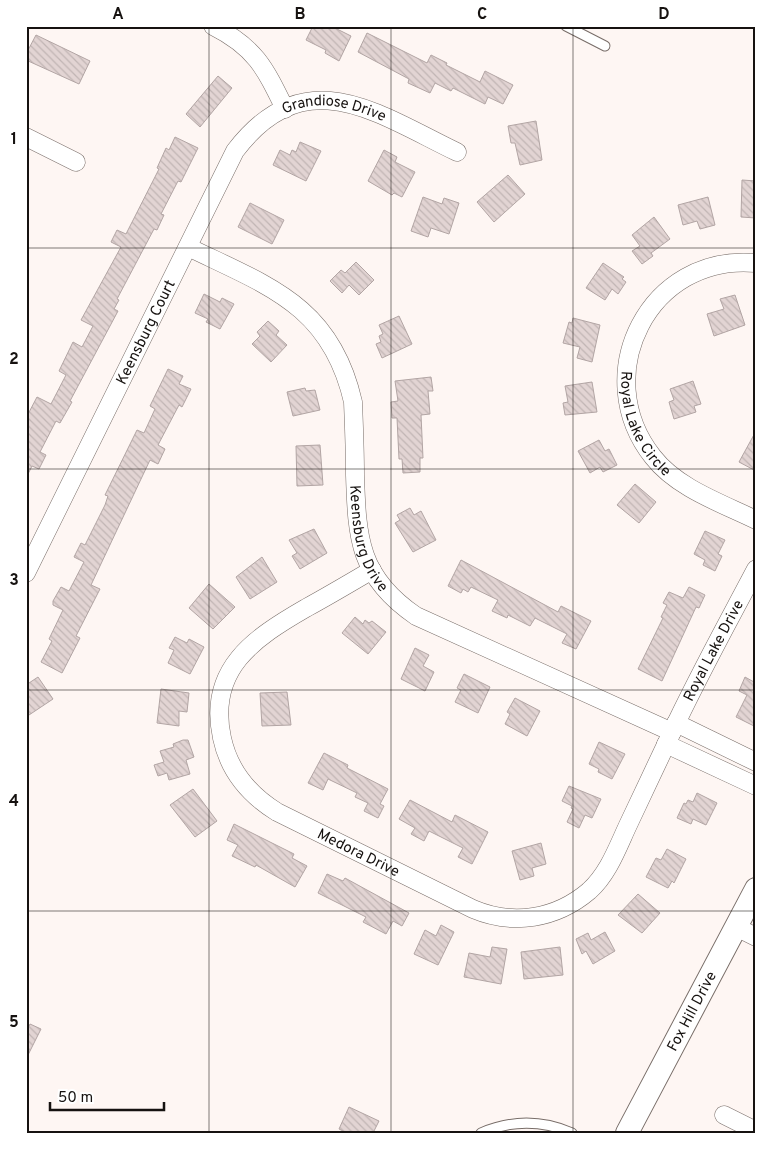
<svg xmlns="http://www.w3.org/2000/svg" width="782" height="1159" font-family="Overpass,sans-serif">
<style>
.building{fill:url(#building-back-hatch);stroke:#b2a5a4}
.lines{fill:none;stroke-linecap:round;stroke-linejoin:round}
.service-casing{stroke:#786d68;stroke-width:11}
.minor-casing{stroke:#786d68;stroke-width:19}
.tertiary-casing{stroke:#786d68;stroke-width:24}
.service{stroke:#fff;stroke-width:9}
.minor{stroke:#fff;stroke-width:18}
.tertiary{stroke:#fff;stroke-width:22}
.grid{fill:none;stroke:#161210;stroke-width:1;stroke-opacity:0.55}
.labels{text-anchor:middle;stroke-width:5;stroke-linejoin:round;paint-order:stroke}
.street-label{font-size:15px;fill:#161210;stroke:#fff}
.neatline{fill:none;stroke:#161210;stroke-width:2}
.grid-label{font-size:16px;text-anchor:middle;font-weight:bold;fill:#161210}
</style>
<defs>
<pattern id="building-back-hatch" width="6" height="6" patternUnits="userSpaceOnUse" patternTransform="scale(1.25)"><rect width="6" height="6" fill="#e2d4d3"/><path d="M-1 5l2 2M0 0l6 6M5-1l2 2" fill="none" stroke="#c1b5b4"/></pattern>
</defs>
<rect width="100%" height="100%" fill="#fef6f3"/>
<g class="building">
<polygon points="313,26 331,26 351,36 339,61 325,53 326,50 306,40"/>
<polygon points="367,33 427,63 431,55 447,63 446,65 480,82 485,71 513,85 503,104 488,97 485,104 453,88 451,91 435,83 430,93 408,83 409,79 358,52"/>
<polygon points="36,35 90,61 79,84 26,60 26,54"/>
<polygon points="218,76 232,88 200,127 186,114"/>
<polygon points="536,121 542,160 520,165 515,143 511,143 508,126"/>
<polygon points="175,137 198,148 181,182 178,181 161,214 164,215 157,230 154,229 117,299 119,300 114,309 118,311 70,401 72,402 60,423 56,421 40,452 46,455 39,469 32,466 26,478 26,418 37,397 51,404 66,375 59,371 73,342 82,347 93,326 81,320 121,247 111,242 117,230 126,234 159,169 157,168 166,148 169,150"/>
<polygon points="300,142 321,151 306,181 273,165 280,150 290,155 292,150 296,152"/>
<polygon points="384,150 397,157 395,162 415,172 402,197 394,193 392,195 368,181"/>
<polygon points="508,175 525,194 494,222 477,202"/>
<polygon points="742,180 756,181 756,218 741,217"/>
<polygon points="423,197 442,204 444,198 459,203 449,234 431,228 428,237 411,231"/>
<polygon points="708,197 715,225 700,229 697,221 683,225 678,205"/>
<polygon points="250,203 284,220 272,244 238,227"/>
<polygon points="654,217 670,239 651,253 653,256 642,264 632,251 640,246 632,235"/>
<polygon points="356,262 374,280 359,295 349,285 342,293 330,281 341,270 345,273"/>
<polygon points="603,263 624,277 622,279 626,282 618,294 612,289 605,300 586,288"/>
<polygon points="204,294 220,302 222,298 234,304 220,329 206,322 208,319 195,313"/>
<polygon points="735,295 745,325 714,336 707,314 724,309 720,299"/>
<polygon points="399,316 412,344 382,358 376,344 381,342 379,336 383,334 379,325"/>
<polygon points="573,318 600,325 592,362 577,358 580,347 563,343 569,322 572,323"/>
<polygon points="268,321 279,331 276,335 287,345 271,362 252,344 260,336 257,332"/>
<polygon points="168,369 183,376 179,384 191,389 182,407 179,405 158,445 165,449 158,464 150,460 91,585 100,589 76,636 80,638 62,673 41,662 52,641 49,639 63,610 53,605 53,601 61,587 69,591 84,562 74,557 81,543 85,545 105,505 108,496 105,495 137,430 144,433 155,409 150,406"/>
<polygon points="431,377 433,391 428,391 430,414 421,415 423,458 420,458 420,472 403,473 402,459 399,459 397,418 392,418 391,402 398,401 395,381"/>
<polygon points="693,381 701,404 694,406 696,412 674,419 669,402 674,400 670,389"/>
<polygon points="592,382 597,412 565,415 563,403 568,402 565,386"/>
<polygon points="305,388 306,391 315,390 320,410 293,416 287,392"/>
<polygon points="756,431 756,471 739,462"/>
<polygon points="599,440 605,451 609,449 617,465 603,472 600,467 590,473 578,451"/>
<polygon points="320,445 323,485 297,486 296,446"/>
<polygon points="635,484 656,502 639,523 617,505"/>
<polygon points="410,508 414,515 421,511 436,540 413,552 395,523 400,520 397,515"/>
<polygon points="314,529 327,553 300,569 292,556 297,553 289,540"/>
<polygon points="705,531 725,540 718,554 722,556 715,571 703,565 705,560 694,554"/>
<polygon points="262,557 277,582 250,599 236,577"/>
<polygon points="461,560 558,612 561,606 591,621 576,649 562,643 567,634 535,618 530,626 508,615 507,618 492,611 498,600 471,587 468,592 463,589 461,593 448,586"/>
<polygon points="209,584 235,607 213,629 189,608"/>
<polygon points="689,587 705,595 699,608 696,607 662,681 638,669 663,618 661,617 667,605 663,603 669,592 683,598"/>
<polygon points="355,617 363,624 365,620 369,623 372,621 386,632 368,654 342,633"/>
<polygon points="175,637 187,643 189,639 204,647 190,674 168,663 174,650 169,648"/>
<polygon points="415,648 429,655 423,666 434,672 425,691 401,679"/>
<polygon points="464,674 490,687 478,713 455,702 461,690 457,688"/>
<polygon points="38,677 53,699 26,717 26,685"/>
<polygon points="745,677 754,682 756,678 756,727 736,717 747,695 739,691"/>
<polygon points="161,689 189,693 187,712 179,711 179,726 157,723"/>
<polygon points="287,692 291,725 262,726 260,693"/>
<polygon points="515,698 540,711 527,736 505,724 510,714 507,712"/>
<polygon points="183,740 188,740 194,757 186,760 190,774 169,780 167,773 158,776 154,765 164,762 160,751 174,747 173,744"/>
<polygon points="599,742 625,754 612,779 598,772 599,769 589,764"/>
<polygon points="324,753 348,765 347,768 388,789 380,804 384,806 378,818 364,811 368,803 355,797 357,793 328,779 323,790 308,783"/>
<polygon points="569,786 601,799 592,818 585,815 579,828 567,822 573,809 571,808 572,806 562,801"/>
<polygon points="193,789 217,821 195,837 170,805"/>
<polygon points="697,793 717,803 706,825 693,819 691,824 677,818 684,803 686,804 688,800 693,802"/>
<polygon points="410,800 452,822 455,815 488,832 472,864 458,857 463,848 429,831 424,841 411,834 415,828 399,819"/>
<polygon points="234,824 294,854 292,858 307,866 295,887 256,865 255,867 232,856 238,845 227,840"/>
<polygon points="541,843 546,864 532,868 534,876 520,880 512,851"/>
<polygon points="667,849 686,859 674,883 672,881 668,888 646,877 656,858 661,860"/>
<polygon points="327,874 343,881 345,878 409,913 402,926 393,921 386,934 363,922 366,917 318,893"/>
<polygon points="638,894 660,913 642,933 618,915"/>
<polygon points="441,925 454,932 438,965 414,954 425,930 436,936"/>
<polygon points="605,932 615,951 593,964 586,951 582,954 576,939 588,933 591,940"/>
<polygon points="492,947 507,949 501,984 464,977 469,953 490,957"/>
<polygon points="560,947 563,975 524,979 521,952"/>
<polygon points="30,1024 41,1029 26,1059 26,1025 29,1026"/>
<polygon points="349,1107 379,1121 373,1133 347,1133 339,1129"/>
</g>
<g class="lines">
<defs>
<g id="service">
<polyline points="566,26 605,46"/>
<path d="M481,1133C511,1120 542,1120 572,1133"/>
</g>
<g id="minor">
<path d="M213,26C255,47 265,68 285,109"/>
<polyline points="26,137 76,162"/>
<path id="s1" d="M188,247C268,286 331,305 353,402C354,426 355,451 355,475C357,539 359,577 416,616L672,732"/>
<path id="s2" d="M756,263C649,253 588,375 653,457C677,488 721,503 756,520"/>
<path id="s3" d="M372,570C350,583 328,596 306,608C254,638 207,669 222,738C229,771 248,794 277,812L473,909C513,926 556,919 589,891C609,873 618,846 629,823C643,793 657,764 671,734C697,678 727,624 756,569"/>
<path id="s4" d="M26,573L235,151C305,59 376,113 457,152"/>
<polyline points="676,723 756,762"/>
<polyline points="666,744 756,786"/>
<polyline points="736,927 756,937"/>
<polyline points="724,1115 756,1131"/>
</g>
<g id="tertiary">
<path id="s5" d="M627,1133L756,889"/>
</g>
</defs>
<use href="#service" class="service-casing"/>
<use href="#minor" class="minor-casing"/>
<use href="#tertiary" class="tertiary-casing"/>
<use href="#service" class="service"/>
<use href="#minor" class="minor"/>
<use href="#tertiary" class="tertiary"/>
</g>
<path class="grid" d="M209,26V1133M391,26V1133M573,26V1133M26,248H756M26,469H756M26,690H756M26,911H756"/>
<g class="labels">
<g class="street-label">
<text dy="5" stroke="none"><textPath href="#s4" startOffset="588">Grandiose Drive</textPath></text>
<text dy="5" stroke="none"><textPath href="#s4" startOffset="269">Keensburg Court</textPath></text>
<text dy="5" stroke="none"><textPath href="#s2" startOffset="245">Royal Lake Circle</textPath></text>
<text dy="5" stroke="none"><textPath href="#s1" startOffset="376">Keensburg Drive</textPath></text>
<text dy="5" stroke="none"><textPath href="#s3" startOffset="954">Royal Lake Drive</textPath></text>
<text dy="5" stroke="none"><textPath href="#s3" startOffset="431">Medora Drive</textPath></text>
<text dy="5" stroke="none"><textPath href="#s5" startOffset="138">Fox Hill Drive</textPath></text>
</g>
</g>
<rect width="782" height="1159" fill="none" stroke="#ffffff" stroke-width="55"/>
<path d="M50 1102v8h114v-8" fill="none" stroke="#161210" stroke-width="2.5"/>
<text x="58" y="1102" font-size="15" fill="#161210" stroke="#ffffff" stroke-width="4" paint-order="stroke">50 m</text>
<rect x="28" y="28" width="726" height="1104" class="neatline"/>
<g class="grid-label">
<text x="118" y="19">A</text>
<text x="300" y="19">B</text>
<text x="482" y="19">C</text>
<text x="664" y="19">D</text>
<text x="14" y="144">1</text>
<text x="14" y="364">2</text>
<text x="14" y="585">3</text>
<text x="14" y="806">4</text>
<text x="14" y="1027">5</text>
</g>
</svg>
